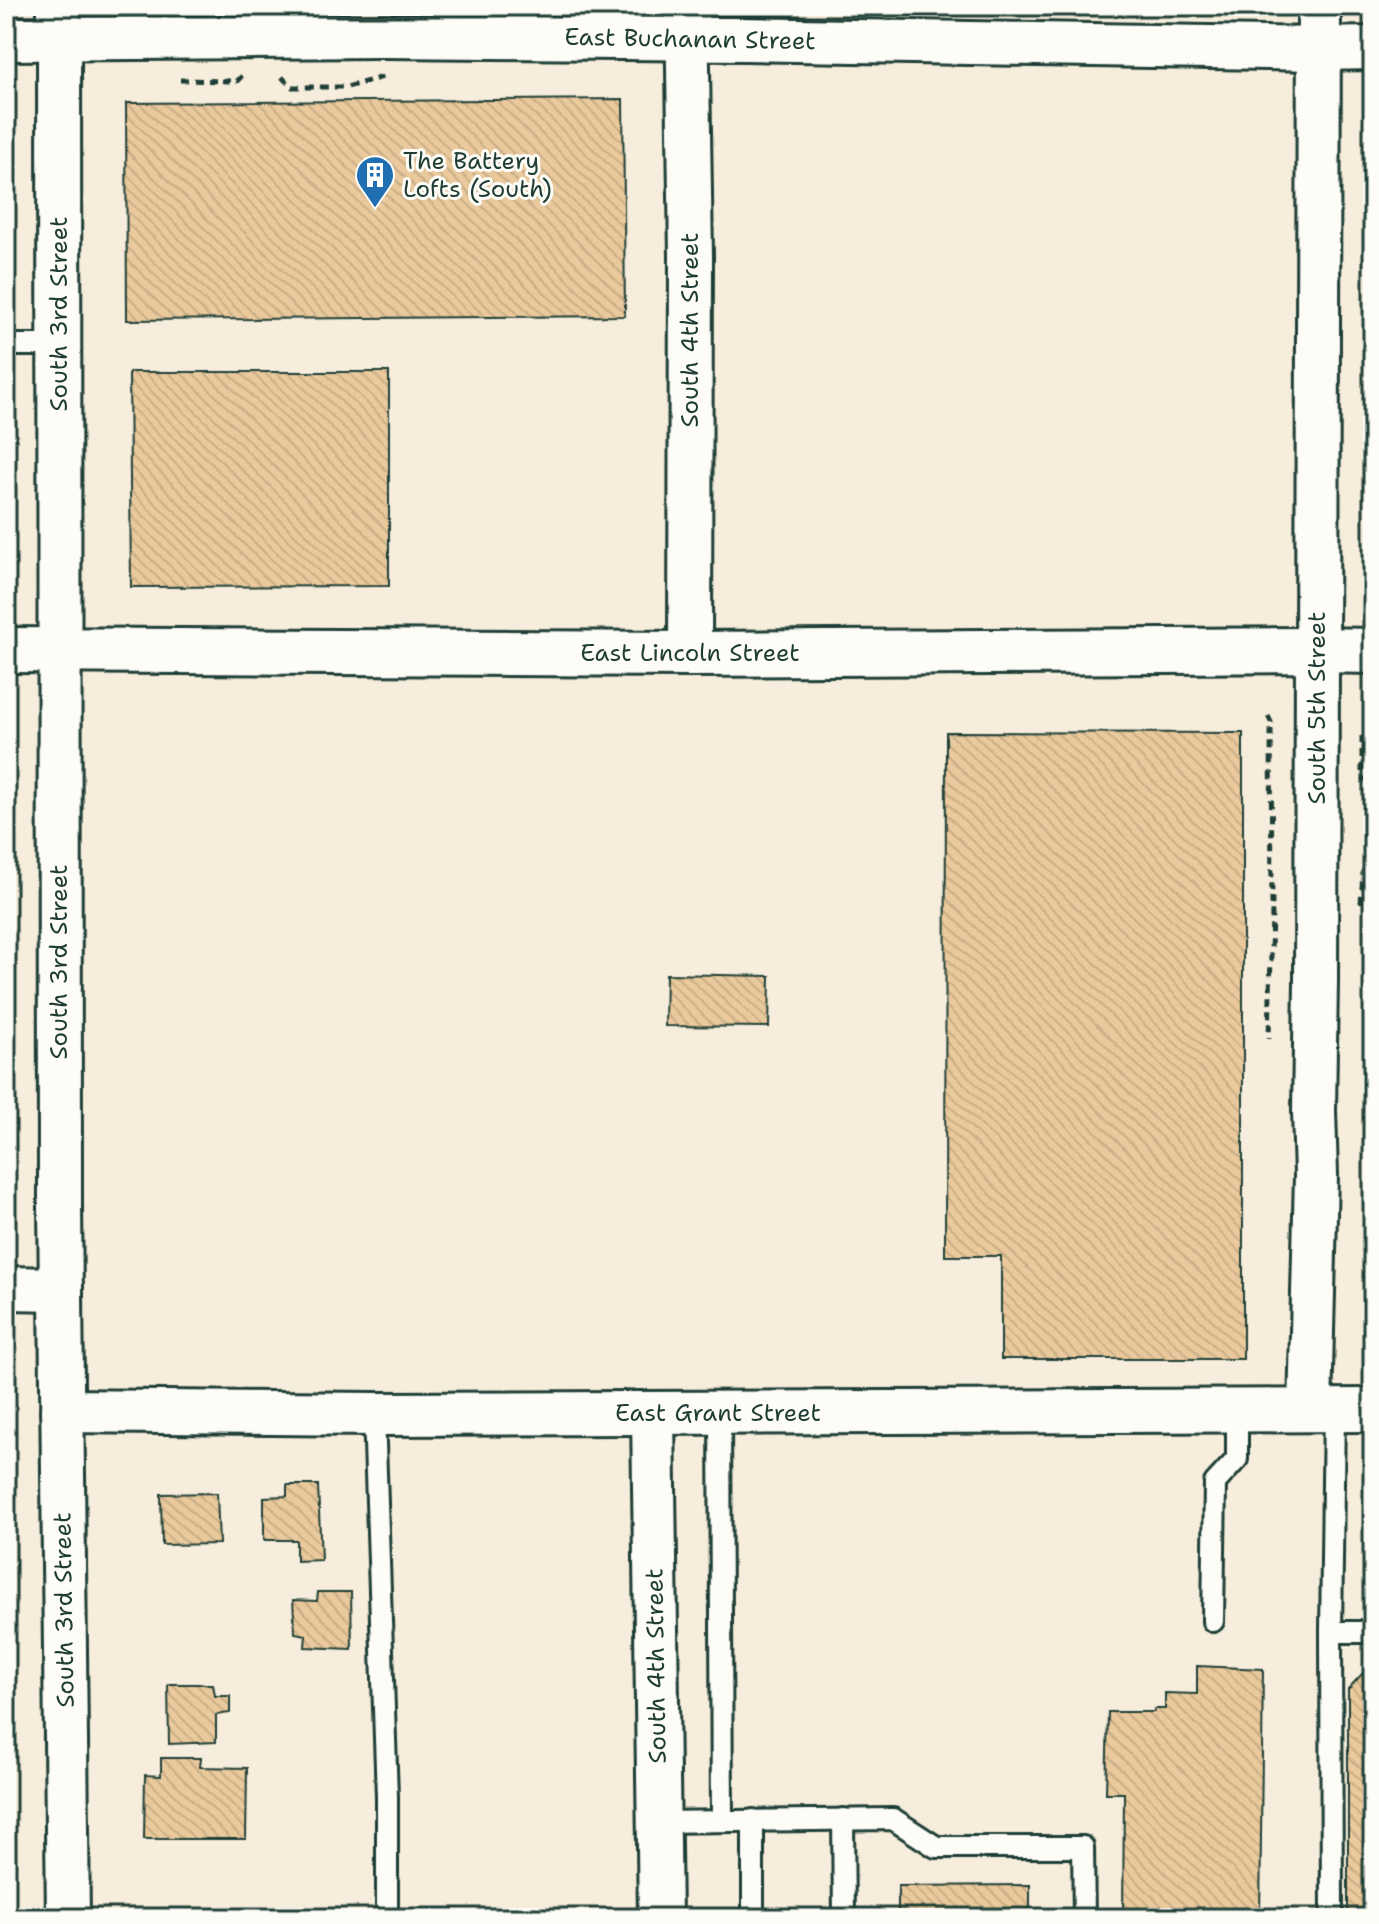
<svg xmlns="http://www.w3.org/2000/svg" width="1379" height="1924" font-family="'Shantell Sans',sans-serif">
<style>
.building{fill:url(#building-back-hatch);stroke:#1f3d34;stroke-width:2}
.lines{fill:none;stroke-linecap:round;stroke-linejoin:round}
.lane-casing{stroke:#1f3d34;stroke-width:26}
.street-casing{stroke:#1f3d34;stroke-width:48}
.secondary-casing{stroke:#1f3d34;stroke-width:50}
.path{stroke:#1f3d34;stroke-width:5;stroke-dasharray:8 6;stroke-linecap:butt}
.lane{stroke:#fdfcf7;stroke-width:20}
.street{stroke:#fdfcf7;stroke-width:42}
.secondary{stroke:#fdfcf7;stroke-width:44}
.labels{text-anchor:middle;stroke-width:6;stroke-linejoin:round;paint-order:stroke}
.street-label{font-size:24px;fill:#1f3d34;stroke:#fdfcf7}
.poi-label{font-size:24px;fill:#1f3d34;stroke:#fdfcf7;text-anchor:start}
</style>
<defs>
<pattern id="building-back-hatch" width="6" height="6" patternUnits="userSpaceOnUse" patternTransform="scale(2)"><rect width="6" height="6" fill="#eac99c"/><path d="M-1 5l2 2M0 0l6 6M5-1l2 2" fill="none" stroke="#c8ae87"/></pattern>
</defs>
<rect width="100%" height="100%" fill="#f7eddc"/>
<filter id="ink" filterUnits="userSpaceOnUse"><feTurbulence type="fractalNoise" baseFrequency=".0125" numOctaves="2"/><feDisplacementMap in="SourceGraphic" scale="16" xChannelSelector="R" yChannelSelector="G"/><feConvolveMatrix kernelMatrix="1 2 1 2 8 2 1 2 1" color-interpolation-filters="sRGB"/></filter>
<g filter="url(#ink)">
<g class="building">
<polygon points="623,99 625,316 127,320 126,103"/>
<polygon points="129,372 389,372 389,586 131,587"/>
<polygon points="946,732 1243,733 1243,1359 1001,1359 1001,1256 945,1256"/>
<polygon points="666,974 770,976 769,1027 665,1026"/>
<polygon points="287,1485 318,1485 321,1560 296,1561 296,1540 264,1540 264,1497 287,1496"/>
<polygon points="217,1493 219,1544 162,1545 161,1494"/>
<polygon points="318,1592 351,1592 352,1649 305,1647 306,1635 295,1633 293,1600 317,1601"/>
<polygon points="1197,1666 1263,1669 1260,1918 1123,1918 1124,1793 1106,1793 1108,1712 1154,1712 1154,1709 1165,1709 1165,1693 1197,1694"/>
<polygon points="1364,1672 1373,1672 1373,1918 1348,1918 1348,1689"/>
<polygon points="168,1684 213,1684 215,1696 230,1696 230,1713 216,1715 216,1742 169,1744"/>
<polygon points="161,1758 201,1758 200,1767 247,1768 246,1839 144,1839 145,1775 161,1776"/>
<polygon points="1030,1885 1030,1918 898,1918 898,1886"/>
</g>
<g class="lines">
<defs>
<g id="lane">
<polyline points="6,345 59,345"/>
<polyline points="1334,1410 1331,1632 1373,1632"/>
<polyline points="720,1413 722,1820"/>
<polyline points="374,1414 387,1797 387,1918"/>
<polyline points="1213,1621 1215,1483 1237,1459 1237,1411"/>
<polyline points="1331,1632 1332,1918"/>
<polyline points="843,1819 844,1918"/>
<polyline points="753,1820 753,1918"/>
<polyline points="658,1822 893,1819 936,1847 1083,1847 1084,1918"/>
</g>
<g id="street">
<polyline points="59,6 60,1206 68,1918"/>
<polyline points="687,6 691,256 690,654"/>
<polyline points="6,39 383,36 745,39 1319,49 1373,48"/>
<polyline points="6,1288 61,1289"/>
<polyline points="1310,1410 1316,1175 1314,1111 1316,981 1319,6"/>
<polyline points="62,1411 374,1414 1373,1410"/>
<polyline points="653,1414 660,1918"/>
</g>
<polyline id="secondary" points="6,650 690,654 1317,650 1373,651"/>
</defs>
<use href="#lane" class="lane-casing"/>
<use href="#street" class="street-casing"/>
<use href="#secondary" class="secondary-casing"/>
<g class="path">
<polyline points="282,77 292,87 347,87 383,77"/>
<polyline points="180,80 237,81 243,75"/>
<polyline points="1268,716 1271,722 1272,910 1269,1039"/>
<polyline points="1362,736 1362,776 1373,786"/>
<polyline points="1361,903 1363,872 1373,852"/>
</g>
<use href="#lane" class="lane"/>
<use href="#street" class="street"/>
<use href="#secondary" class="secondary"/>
</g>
</g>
<defs>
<symbol id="building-pin" viewBox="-11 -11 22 30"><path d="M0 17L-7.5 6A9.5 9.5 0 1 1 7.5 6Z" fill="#1f6fb2" stroke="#fdfcf7"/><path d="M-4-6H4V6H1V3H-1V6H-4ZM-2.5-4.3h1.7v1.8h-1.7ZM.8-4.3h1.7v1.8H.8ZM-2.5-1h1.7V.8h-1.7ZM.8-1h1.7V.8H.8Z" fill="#fff"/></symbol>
</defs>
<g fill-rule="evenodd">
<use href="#building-pin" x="353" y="153" width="44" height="60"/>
</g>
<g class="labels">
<g class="street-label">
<text transform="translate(690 39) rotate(1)" y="8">East Buchanan Street</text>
<text transform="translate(59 314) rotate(-90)" y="8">South 3rd Street</text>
<text transform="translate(690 330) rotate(-90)" y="8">South 4th Street</text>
<text x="690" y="661">East Lincoln Street</text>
<text transform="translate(1317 708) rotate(-90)" y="8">South 5th Street</text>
<text transform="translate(59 962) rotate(-90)" y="8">South 3rd Street</text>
<text x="718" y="1421">East Grant Street</text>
<text transform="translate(64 1610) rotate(-91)" y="8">South 3rd Street</text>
<text transform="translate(656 1666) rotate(-91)" y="8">South 4th Street</text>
</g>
<g class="poi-label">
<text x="403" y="169">The Battery<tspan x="403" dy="28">Lofts (South)</tspan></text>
</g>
</g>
<rect width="1379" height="1924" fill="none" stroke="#fdfcf7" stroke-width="32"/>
<rect x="16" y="16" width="1347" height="1892" fill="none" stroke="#1f3d34" stroke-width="3" filter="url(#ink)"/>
</svg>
